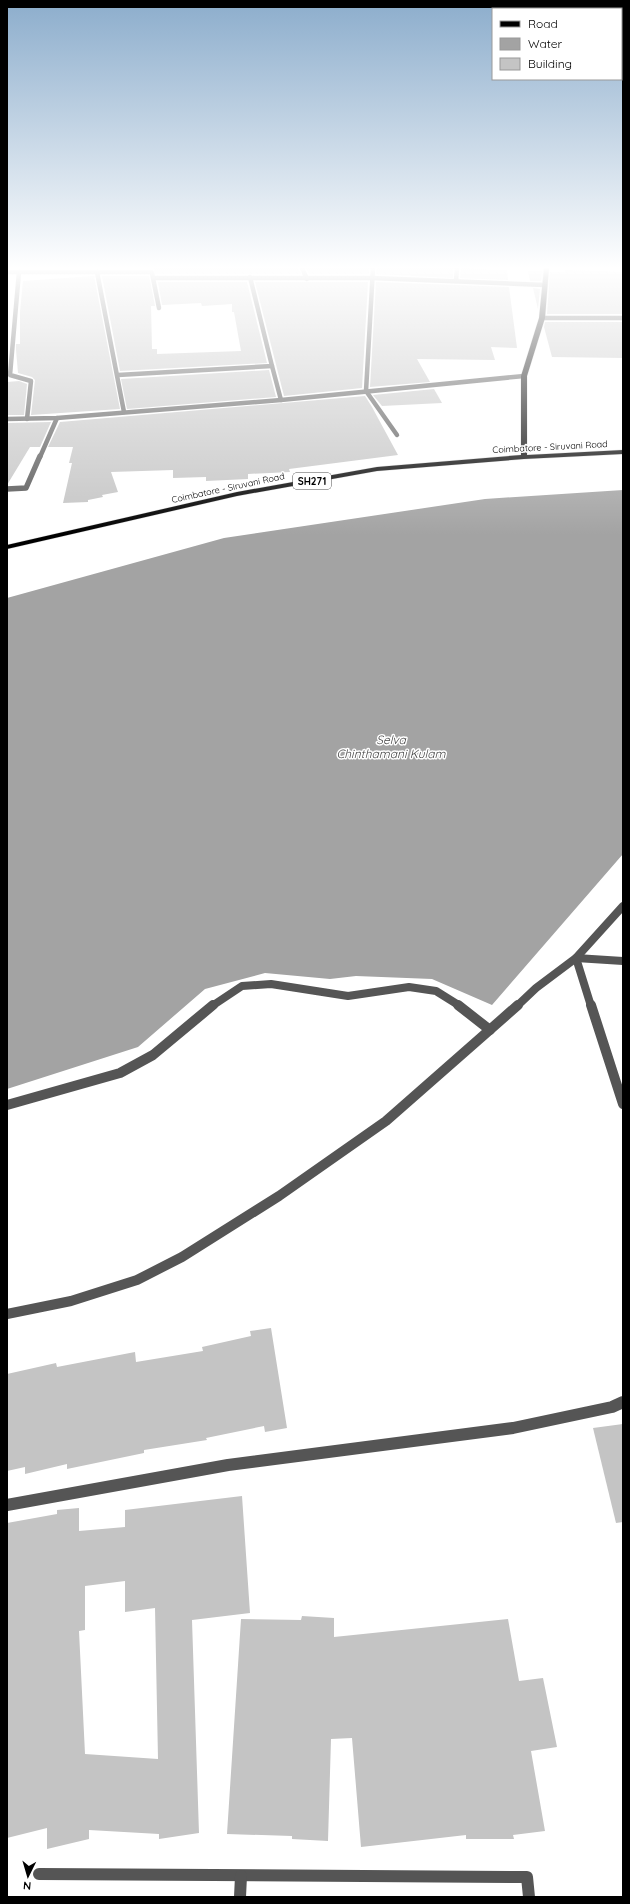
<svg xmlns="http://www.w3.org/2000/svg" width="630" height="1904" font-family="Quicksand,sans-serif">
<style>
.water{fill:#a3a3a3}
.building{fill:#c4c4c4;fill-rule:evenodd}
.lines{fill:none;stroke-linecap:round;stroke-linejoin:round}
.primary-casing{stroke:#dbdbdb;stroke-width:1}
.minor-far4{stroke:#555;stroke-width:4.5}
.minor-far3{stroke:#555;stroke-width:5.5}
.minor-far2{stroke:#555;stroke-width:8}
.minor-far1{stroke:#555;stroke-width:10}
.minor{stroke:#555;stroke-width:12}
.primary{fill:#000;fill-rule:evenodd}
.labels{text-anchor:middle;stroke-width:3;stroke-linejoin:round;paint-order:stroke}
.far-street-label{font-size:9px;fill:#000;stroke:#fff}
.shield{fill:#fff;stroke:#4c4c4c;stroke-width:1}
.shield-label{font-size:10px;font-weight:bold;fill:#000}
.water-label{font-size:12px;font-style:italic;fill:#444;stroke:#fff}
</style>
<rect width="100%" height="100%" fill="#fff"/>
<polygon class="water" points="623,490 623,854 492,1005 432,979 356,976 330,979 265,973 205,989 138,1047 7,1089 7,598 224,538 485,499"/>
<g class="building">
<polygon points="152,268 298,268 301,274 156,274"/>
<polygon points="306,268 369,268 369,274 309,274"/>
<polygon points="377,268 453,268 453,278 376,274"/>
<polygon points="461,268 507,270 508,280 460,278"/>
<polygon points="565,270 623,272 623,314 547,314 550,272 565,272"/>
<polygon points="528,271 542,271 541,281 530,281"/>
<polygon points="94,276 120,409 31,415 35,380 32,377 18,373 16,350 16,344 20,344 20,312 23,281"/>
<polygon points="102,276 149,276 155,306 151,306 152,349 157,349 157,354 241,351 234,312 232,312 232,304 202,306 201,303 162,305 158,282 247,282 267,363 120,371"/>
<polygon points="255,282 368,282 362,388 284,396"/>
<polygon points="376,282 509,287 517,348 491,347 495,360 417,359 430,382 370,387"/>
<polygon points="533,288 540,289 538,309"/>
<polygon points="545,322 623,322 623,358 552,357 544,327"/>
<polygon points="269,370 276,397 127,409 121,379"/>
<polygon points="7,382 19,381 27,384 24,415 7,415"/>
<polygon points="434,389 442,403 382,406 373,395"/>
<polygon points="365,396 372,407 398,455 289,469 290,472 248,474 248,479 206,481 206,477 173,478 173,470 111,472 118,492 102,495 103,497 88,500 88,502 63,503 72,463 69,463 73,447 48,447 60,422"/>
<polygon points="51,422 40,447 30,447 7,485 7,423"/>
<polygon points="271,1328 287,1428 265,1432 264,1426 206,1438 207,1440 144,1450 144,1453 67,1469 67,1464 25,1474 25,1467 7,1471 7,1374 56,1363 57,1367 135,1352 136,1362 203,1351 202,1347 251,1336 250,1331"/>
<polygon points="623,1424 623,1522 616,1523 593,1428"/>
<path d="M242,1496L250,1613L192,1620L199,1833L159,1839V1834L89,1830V1839L47,1849V1828L7,1838V1523L57,1514V1510L79,1508V1531L125,1527V1510ZM125,1581V1612L155,1608L158,1759L85,1754L79,1631L85,1630V1586Z"/>
<polygon points="302,1616 334,1618 334,1637 508,1619 519,1681 543,1678 557,1747 531,1751 545,1831 513,1835 514,1839 466,1839 466,1835 361,1847 352,1738 331,1739 328,1841 292,1839 292,1836 227,1834 241,1619 301,1620"/>
</g>
<g class="lines">
<defs>
<polygon id="primary" points="544,268 549,268 545,318 527,376 527,455 623,450 623,454 524,459 377,471 237,496 7,549 7,545 237,492 377,467 521,455 521,376 539,318"/>
</defs>
<use href="#primary" class="primary-casing"/>
<g class="minor-far4">
<polyline points="302,268 307,279"/>
<polyline points="373,268 366,391 397,435"/>
<polyline points="7,272 151,272"/>
<polyline points="19,272 10,375 31,381 27,419"/>
<polyline points="97,272 124,412"/>
<polyline points="152,273 159,308"/>
<polyline points="153,278 372,278 545,285"/>
<polyline points="456,281 457,268"/>
<polyline points="542,318 623,318"/>
<polyline points="272,366 281,400"/>
<polyline points="118,375 272,366 250,277"/>
<polyline points="7,419 57,418 281,400 524,376"/>
<polyline points="40,457 57,418"/>
</g>
<polyline class="minor-far3" points="7,489 26,488 40,456"/>
<g class="minor-far2">
<polyline points="212,1006 242,986 271,984 348,996 409,987 436,991 460,1006"/>
<polyline points="517,1006 536,988 576,958 623,961"/>
<polyline points="591,1006 576,958 623,906"/>
</g>
<g class="minor-far1">
<polyline points="458,1005 490,1030"/>
<polyline points="591,1005 623,1104"/>
<polyline points="7,1105 120,1073 153,1055 213,1005"/>
<polyline points="7,1314 71,1301 137,1280 182,1257 279,1196 386,1121 518,1005"/>
</g>
<g class="minor">
<polyline points="7,1505 228,1465 513,1428 612,1407 623,1402"/>
<polyline points="39,1874 527,1877 529,1897"/>
<polyline points="240,1897 241,1876"/>
</g>
<use href="#primary" class="primary"/>
</g>
<linearGradient id="sky" x2="0" y2="1"><stop stop-color="#8cadcc"/><stop offset="0.5" stop-color="#fff"/><stop offset="1" stop-color="#fff" stop-opacity="0"/></linearGradient>
<rect width="630" height="535" fill="url(#sky)"/>
<g class="labels">
<g class="far-street-label">
<text transform="translate(550 447) rotate(-3)" y="3">Coimbatore - Siruvani Road</text>
<text transform="translate(228 488) rotate(-12)" y="3">Coimbatore - Siruvani Road</text>
</g>
<rect class="shield" x="293" y="473" width="38" height="16" rx="3"/>
<g class="shield-label">
<text x="312" y="485">SH271</text>
</g>
<g class="water-label">
<text x="391" y="744">Selva<tspan x="391" dy="14">Chinthamani Kulam</tspan></text>
</g>
</g>
<rect width="630" height="1904" fill="none" stroke="#000000" stroke-width="16"/>
<rect x="492" y="8" width="130" height="72" fill="#ffffff" stroke="#999999"/>
<rect x="500" y="21" width="20" height="6" fill="#000000" stroke="#999999"/>
<text x="528" y="28" font-size="12" fill="#000000">Road</text>
<rect x="500" y="38" width="20" height="12" fill="#a3a3a3" stroke="#999999"/>
<text x="528" y="48" font-size="12" fill="#000000">Water</text>
<rect x="500" y="58" width="20" height="12" fill="#c4c4c4" stroke="#999999"/>
<text x="528" y="68" font-size="12" fill="#000000">Building</text>
<g transform="translate(28 1876) rotate(185)" stroke="#ffffff" stroke-width="3" paint-order="stroke">
<path d="M0-3L7 15L0 10L-7 15Z" fill="#000000"/>
<text y="-6" font-size="11" font-weight="bold" text-anchor="middle" fill="#000000">N</text>
</g>
</svg>
